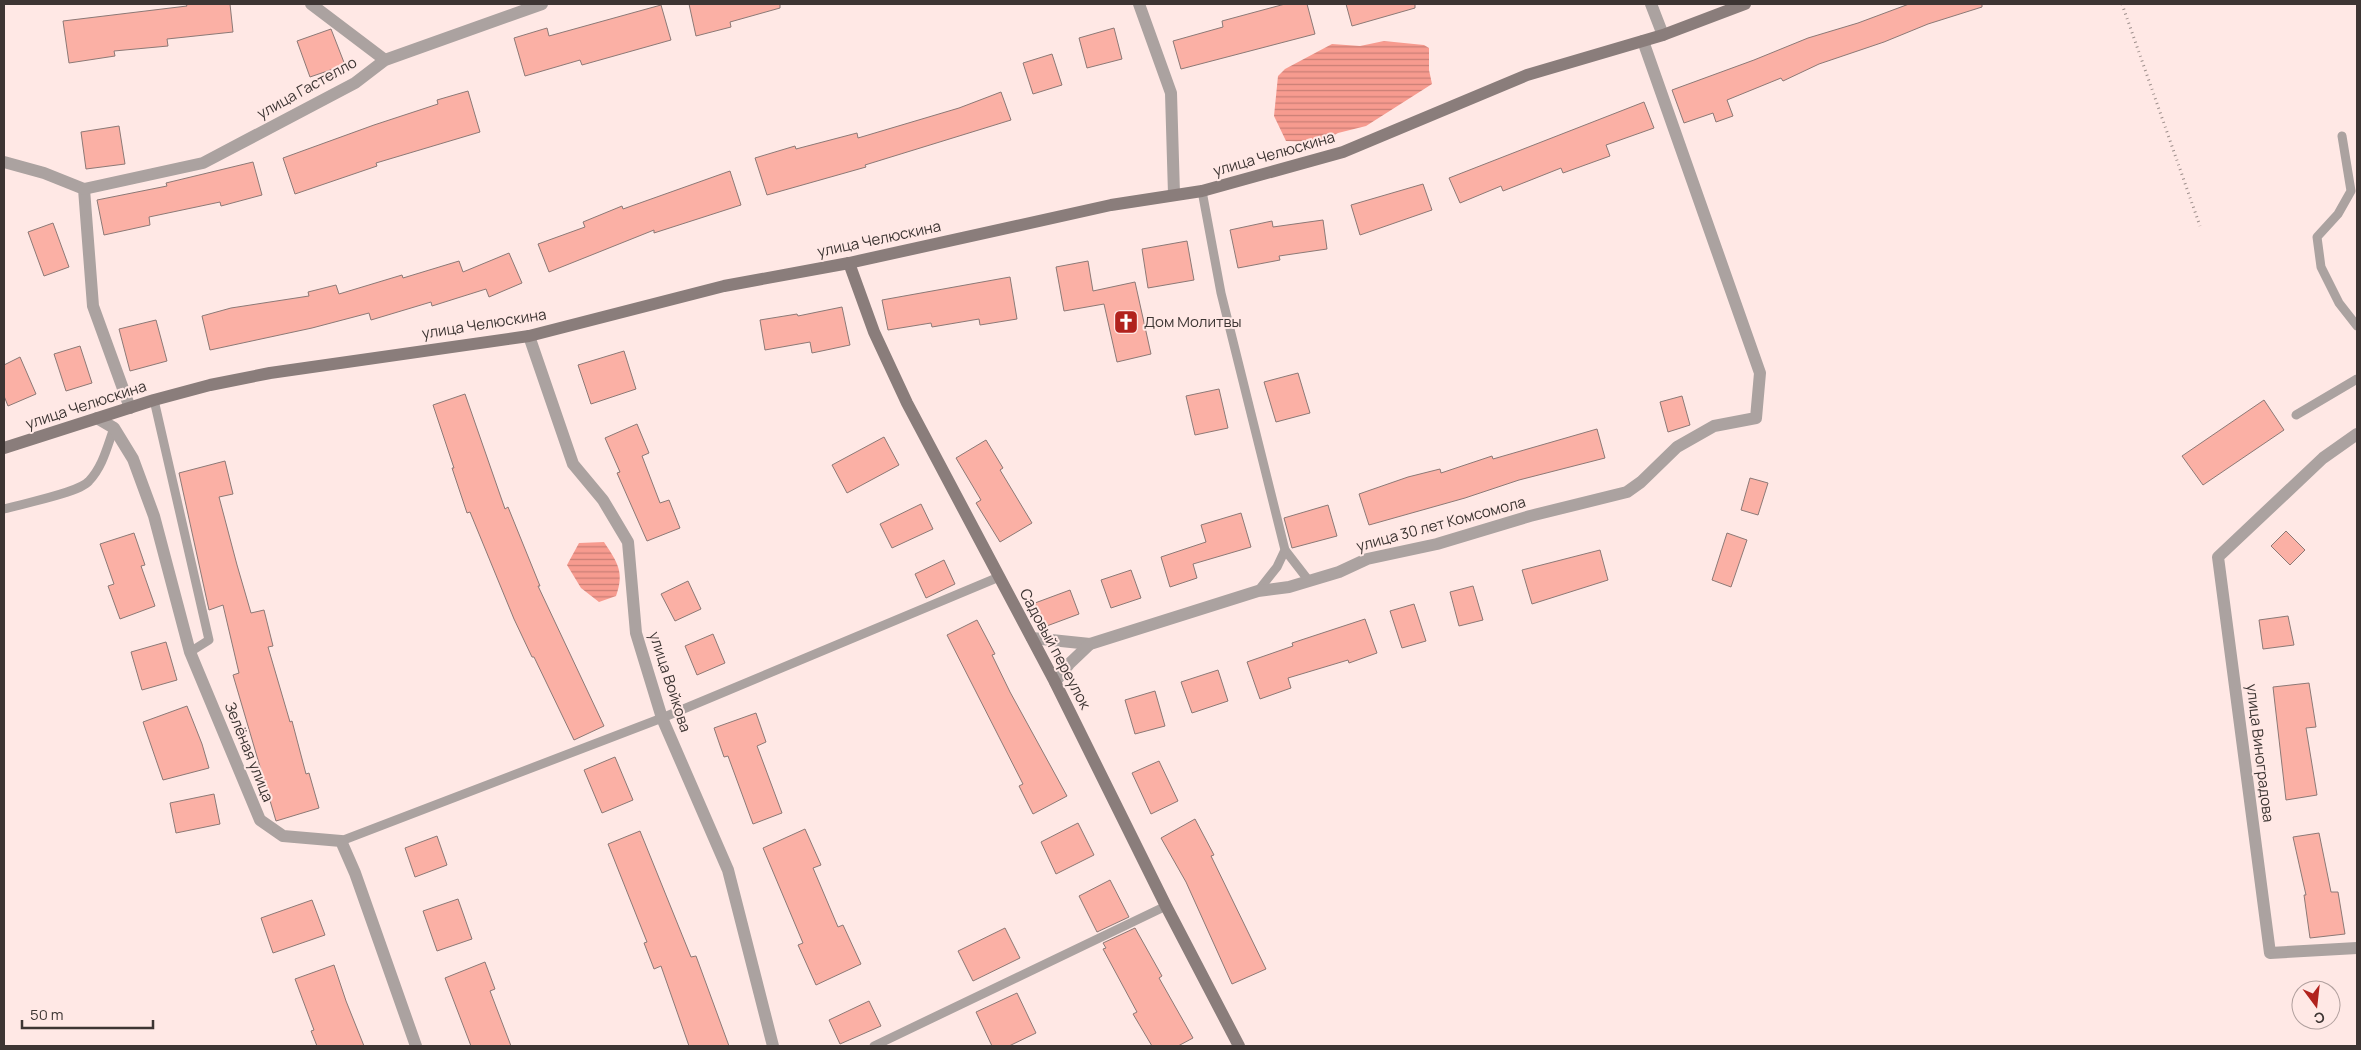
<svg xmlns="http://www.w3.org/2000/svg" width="2361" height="1050" font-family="Manrope,sans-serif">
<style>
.water{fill:url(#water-rules)}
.building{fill:#fbb0a5;stroke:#8c7976}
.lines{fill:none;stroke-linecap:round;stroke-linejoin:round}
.path{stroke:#9e8f8c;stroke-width:3;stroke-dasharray:1 4;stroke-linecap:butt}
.lane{stroke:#aba2a0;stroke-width:9}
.street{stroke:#aba2a0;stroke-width:12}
.secondary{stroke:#8a7d7b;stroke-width:12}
.labels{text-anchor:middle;stroke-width:4;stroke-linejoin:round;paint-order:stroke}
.street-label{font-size:15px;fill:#3d3533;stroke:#ffe8e5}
.poi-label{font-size:15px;fill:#3d3533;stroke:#ffe8e5;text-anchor:start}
</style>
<defs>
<pattern id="water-rules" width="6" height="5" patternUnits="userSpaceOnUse" patternTransform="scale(1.25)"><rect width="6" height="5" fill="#f79b8f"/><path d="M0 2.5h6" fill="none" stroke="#c97f75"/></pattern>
</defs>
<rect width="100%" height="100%" fill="#ffe8e5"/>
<g class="water">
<polygon points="1384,41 1424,45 1429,48 1429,70 1432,84 1366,126 1338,133 1321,142 1286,141 1274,116 1278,76 1285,69 1332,44 1360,46"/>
<path d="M604,542C617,562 625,572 616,596L599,602L581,588L567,565L579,543Z"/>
</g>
<g class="building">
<polygon points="186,4 230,4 233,32 167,39 168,46 114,51 115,56 69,63 63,21 187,6"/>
<polygon points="689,4 780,4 780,8 730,22 731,27 696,36"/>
<polygon points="1285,4 1307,4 1315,34 1181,69 1173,41 1223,27 1222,21"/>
<polygon points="1346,4 1415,4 1415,8 1352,26"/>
<polygon points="1909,4 1982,4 1982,7 1928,24 1884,42 1819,64 1783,81 1781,78 1727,100 1733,116 1716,122 1713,113 1684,123 1672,90 1754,60 1808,38 1858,23"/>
<polygon points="661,5 671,40 582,65 580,60 525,76 514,38 547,28 549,36"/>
<polygon points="1114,28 1122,59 1087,68 1079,38"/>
<polygon points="331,29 345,65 310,77 297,41"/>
<polygon points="1052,54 1062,85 1033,94 1023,63"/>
<polygon points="468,91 480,132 376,163 377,166 295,194 283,158 374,125 438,104 437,100"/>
<polygon points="1001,92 1011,120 865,165 866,167 767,195 755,158 795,146 796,149 857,133 858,138 959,108"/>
<polygon points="1644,102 1654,128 1606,145 1610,156 1563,173 1561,168 1503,191 1501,186 1460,203 1449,178"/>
<polygon points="119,126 125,164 86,169 81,132"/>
<polygon points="253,162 262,195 221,206 220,202 149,217 150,225 104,235 97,200 167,186 166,183"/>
<polygon points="730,171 741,205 654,233 654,230 549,272 538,244 585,227 583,222 622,206 623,209"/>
<polygon points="1423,184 1432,210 1360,235 1351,205"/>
<polygon points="1323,220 1327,249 1279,256 1280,260 1238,268 1230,230 1272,221 1273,227"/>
<polygon points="53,223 69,267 44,276 28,232"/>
<polygon points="1187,241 1194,280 1148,288 1142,249"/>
<polygon points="509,253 522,283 489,297 486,289 432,306 431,302 371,320 369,313 312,328 210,350 202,316 231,308 309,296 308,292 336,285 339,294 402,275 403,278 459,261 463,272"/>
<polygon points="1088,261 1093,291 1135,282 1151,354 1117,362 1104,304 1064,311 1056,267"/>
<polygon points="1010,277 1017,319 980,325 979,319 932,327 931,323 888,330 882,300"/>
<polygon points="842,307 850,345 812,353 810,342 765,350 760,320 797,314 798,316"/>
<polygon points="156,320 167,361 130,371 119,329"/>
<polygon points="80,346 92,383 66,391 54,354"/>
<polygon points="624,351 636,389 591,404 578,365"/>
<polygon points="20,357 36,394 8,406 4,396 4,365"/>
<polygon points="1298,373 1310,413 1276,422 1264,382"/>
<polygon points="1219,389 1228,428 1195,435 1186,396"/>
<polygon points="465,394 505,509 508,507 540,586 538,586 604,726 574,740 534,657 532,657 514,619 470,512 467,513 452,468 454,468 433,405"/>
<polygon points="1682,396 1690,425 1668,432 1660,402"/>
<polygon points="2264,400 2284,430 2203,485 2182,456"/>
<polygon points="637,424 649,453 642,456 660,503 669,500 680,528 647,541 617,473 620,472 605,438"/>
<polygon points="1597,429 1605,458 1519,480 1465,498 1369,525 1359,494 1408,477 1440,469 1441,473 1492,456 1493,459"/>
<polygon points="884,437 899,465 847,493 832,465"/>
<polygon points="986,440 1003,468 1000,470 1032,523 1000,542 976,503 981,500 956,458"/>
<polygon points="225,461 233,494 219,497 237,565 251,613 264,610 273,646 268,647 290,722 292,721 306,774 309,773 319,808 276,821 233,675 239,673 223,605 209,610 179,473"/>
<polygon points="1750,478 1768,483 1758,515 1741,510"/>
<polygon points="921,504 933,529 892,548 880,524"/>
<polygon points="1328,505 1337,536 1292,548 1284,518"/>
<polygon points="1241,513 1251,547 1193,564 1197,578 1170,587 1161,557 1206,542 1201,525"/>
<polygon points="2286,531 2305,550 2290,565 2271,546"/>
<polygon points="134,533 145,565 141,566 155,606 120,619 108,586 114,584 100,544"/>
<polygon points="1727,533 1747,540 1731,587 1712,580"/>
<polygon points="1600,550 1608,580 1532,604 1522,570"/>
<polygon points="944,560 955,584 926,598 915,574"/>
<polygon points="1131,570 1141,598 1111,608 1101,580"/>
<polygon points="688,581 701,609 675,621 661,594"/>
<polygon points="1473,586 1483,620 1459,626 1450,592"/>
<polygon points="1070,590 1079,614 1044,627 1035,603"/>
<polygon points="1414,604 1426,641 1402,648 1390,611"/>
<polygon points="2288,616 2294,645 2263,649 2259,620"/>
<polygon points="1365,619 1377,653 1349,663 1348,660 1288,678 1291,688 1260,699 1247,662 1293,646 1292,643"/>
<polygon points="977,620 995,654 992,655 1010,692 1067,796 1033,814 1019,786 1023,784 947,635"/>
<polygon points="713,634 725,663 697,675 685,646"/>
<polygon points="166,642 177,680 142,690 131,652"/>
<polygon points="1218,670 1228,701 1192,713 1181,682"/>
<polygon points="2309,683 2316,727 2306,728 2317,795 2286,800 2273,687"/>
<polygon points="1155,691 1165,726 1135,734 1125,700"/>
<polygon points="187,706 202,744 209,768 163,780 143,722"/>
<polygon points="756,713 766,742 757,746 782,813 753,824 728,756 724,757 714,728"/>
<polygon points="615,757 633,800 602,813 584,770"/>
<polygon points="1159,761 1178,801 1151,814 1132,773"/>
<polygon points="214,794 220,824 176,833 170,803"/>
<polygon points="1195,819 1214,855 1211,856 1266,969 1232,984 1186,882 1161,838"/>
<polygon points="1078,823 1094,855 1056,874 1041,842"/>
<polygon points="805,829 821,865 813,868 838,927 843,925 861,964 816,985 798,945 803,943 763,848"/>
<polygon points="640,831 691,957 696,956 729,1046 689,1046 661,966 654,969 644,943 647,942 608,844"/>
<polygon points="2319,833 2331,892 2338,892 2345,934 2310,938 2304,895 2306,895 2293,837"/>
<polygon points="437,836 447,865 415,877 405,848"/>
<polygon points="1110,880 1129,917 1097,932 1079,896"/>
<polygon points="458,899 472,939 437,951 423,911"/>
<polygon points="312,900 325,935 273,953 261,918"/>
<polygon points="1005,928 1020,958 973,981 958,951"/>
<polygon points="1135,928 1162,976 1159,978 1193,1038 1178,1046 1152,1046 1133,1014 1137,1012 1103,949 1106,948 1103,943"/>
<polygon points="485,962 495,989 490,991 511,1046 471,1046 445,978"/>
<polygon points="334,965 346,1001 364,1046 317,1046 311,1031 314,1030 295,979"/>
<polygon points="1017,993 1036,1033 1009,1046 992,1046 976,1012"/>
<polygon points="869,1001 881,1026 840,1044 829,1020"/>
</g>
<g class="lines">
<polyline class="path" points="2122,4 2200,226"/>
<g class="lane">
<polyline points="2342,136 2351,191 2338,214 2317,237 2321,267 2339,303 2357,326"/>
<polyline points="1202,191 1221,293 1285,550 1277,567 1258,591"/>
<polyline points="154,400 209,640 190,652"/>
<polyline points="2296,415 2357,379"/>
<path d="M4,509C21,504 79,493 89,481C103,466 107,447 114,428"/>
<polyline points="1285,550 1309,581"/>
<polyline points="341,841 662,718 999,577"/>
<polyline points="874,1046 1166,906"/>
</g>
<g class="street">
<polyline points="311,4 385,60"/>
<polyline points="1139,4 1171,93 1174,194"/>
<polyline points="1651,4 1663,35"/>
<polyline points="4,162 44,173 84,189 93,306 130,408"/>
<polyline points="84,189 203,163 355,83 385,60 542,4"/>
<polyline points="529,336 573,464 603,500 628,542 636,633 662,718 728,870 773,1046"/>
<polyline points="97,418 114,428 133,459 154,516 190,652 260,820 283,836 341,841 355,873 416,1046"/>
<polyline points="2357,434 2323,458 2218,557 2270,953 2357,948"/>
<polyline points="1032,638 1090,644"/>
<polyline points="1055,682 1069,664 1090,644 1258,591 1289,587 1339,572 1367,559 1437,544 1530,516 1627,492 1641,482 1677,447 1714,426 1756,418 1760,373 1643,41"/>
</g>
<g class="secondary">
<polyline points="849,263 874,332 907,403 1055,682 1166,906 1239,1046"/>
<polyline points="4,448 154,400 210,385 270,373 529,336 724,286 849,263 1111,205 1202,191 1343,152 1527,75 1663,35 1745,4"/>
</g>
</g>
<defs>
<symbol id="church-square" viewBox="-11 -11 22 22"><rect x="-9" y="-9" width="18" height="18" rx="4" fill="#b1221d" stroke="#ffe8e5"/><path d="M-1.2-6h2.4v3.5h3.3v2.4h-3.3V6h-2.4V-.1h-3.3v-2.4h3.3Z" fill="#fff"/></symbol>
</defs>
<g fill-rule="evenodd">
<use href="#church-square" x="1112" y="308" width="28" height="28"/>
</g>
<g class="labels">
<g class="street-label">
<text transform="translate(307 88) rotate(-29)" y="5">улица Гастелло</text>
<text transform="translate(1274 154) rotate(-16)" y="5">улица Челюскина</text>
<text transform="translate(879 239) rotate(-12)" y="5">улица Челюскина</text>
<text transform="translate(484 324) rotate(-9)" y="5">улица Челюскина</text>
<text transform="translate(86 405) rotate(-18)" y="5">улица Челюскина</text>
<text transform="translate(1441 524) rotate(-15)" y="5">улица 30 лет Комсомола</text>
<text transform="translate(1055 649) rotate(62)" y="5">Садовый переулок</text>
<text transform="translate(670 682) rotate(72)" y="5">улица Войкова</text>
<text transform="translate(249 752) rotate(68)" y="5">Зелёная улица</text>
<text transform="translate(2260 753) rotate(83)" y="5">улица Виноградова</text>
</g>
<g class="poi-label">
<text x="1144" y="327">Дом Молитвы</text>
</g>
</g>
<rect width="2361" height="1050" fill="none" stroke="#3d3533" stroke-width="10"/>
<g transform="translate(2316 1005) rotate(165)"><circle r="24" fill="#ffe8e5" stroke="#b1a09e"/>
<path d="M0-4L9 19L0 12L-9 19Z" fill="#b1221d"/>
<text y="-8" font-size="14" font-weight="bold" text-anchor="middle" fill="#3d3533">С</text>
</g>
<path d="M22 1020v8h131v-8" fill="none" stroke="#3d3533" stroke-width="2.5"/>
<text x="30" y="1020" font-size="15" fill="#3d3533" stroke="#ffe8e5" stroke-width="4" paint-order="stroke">50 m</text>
</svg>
